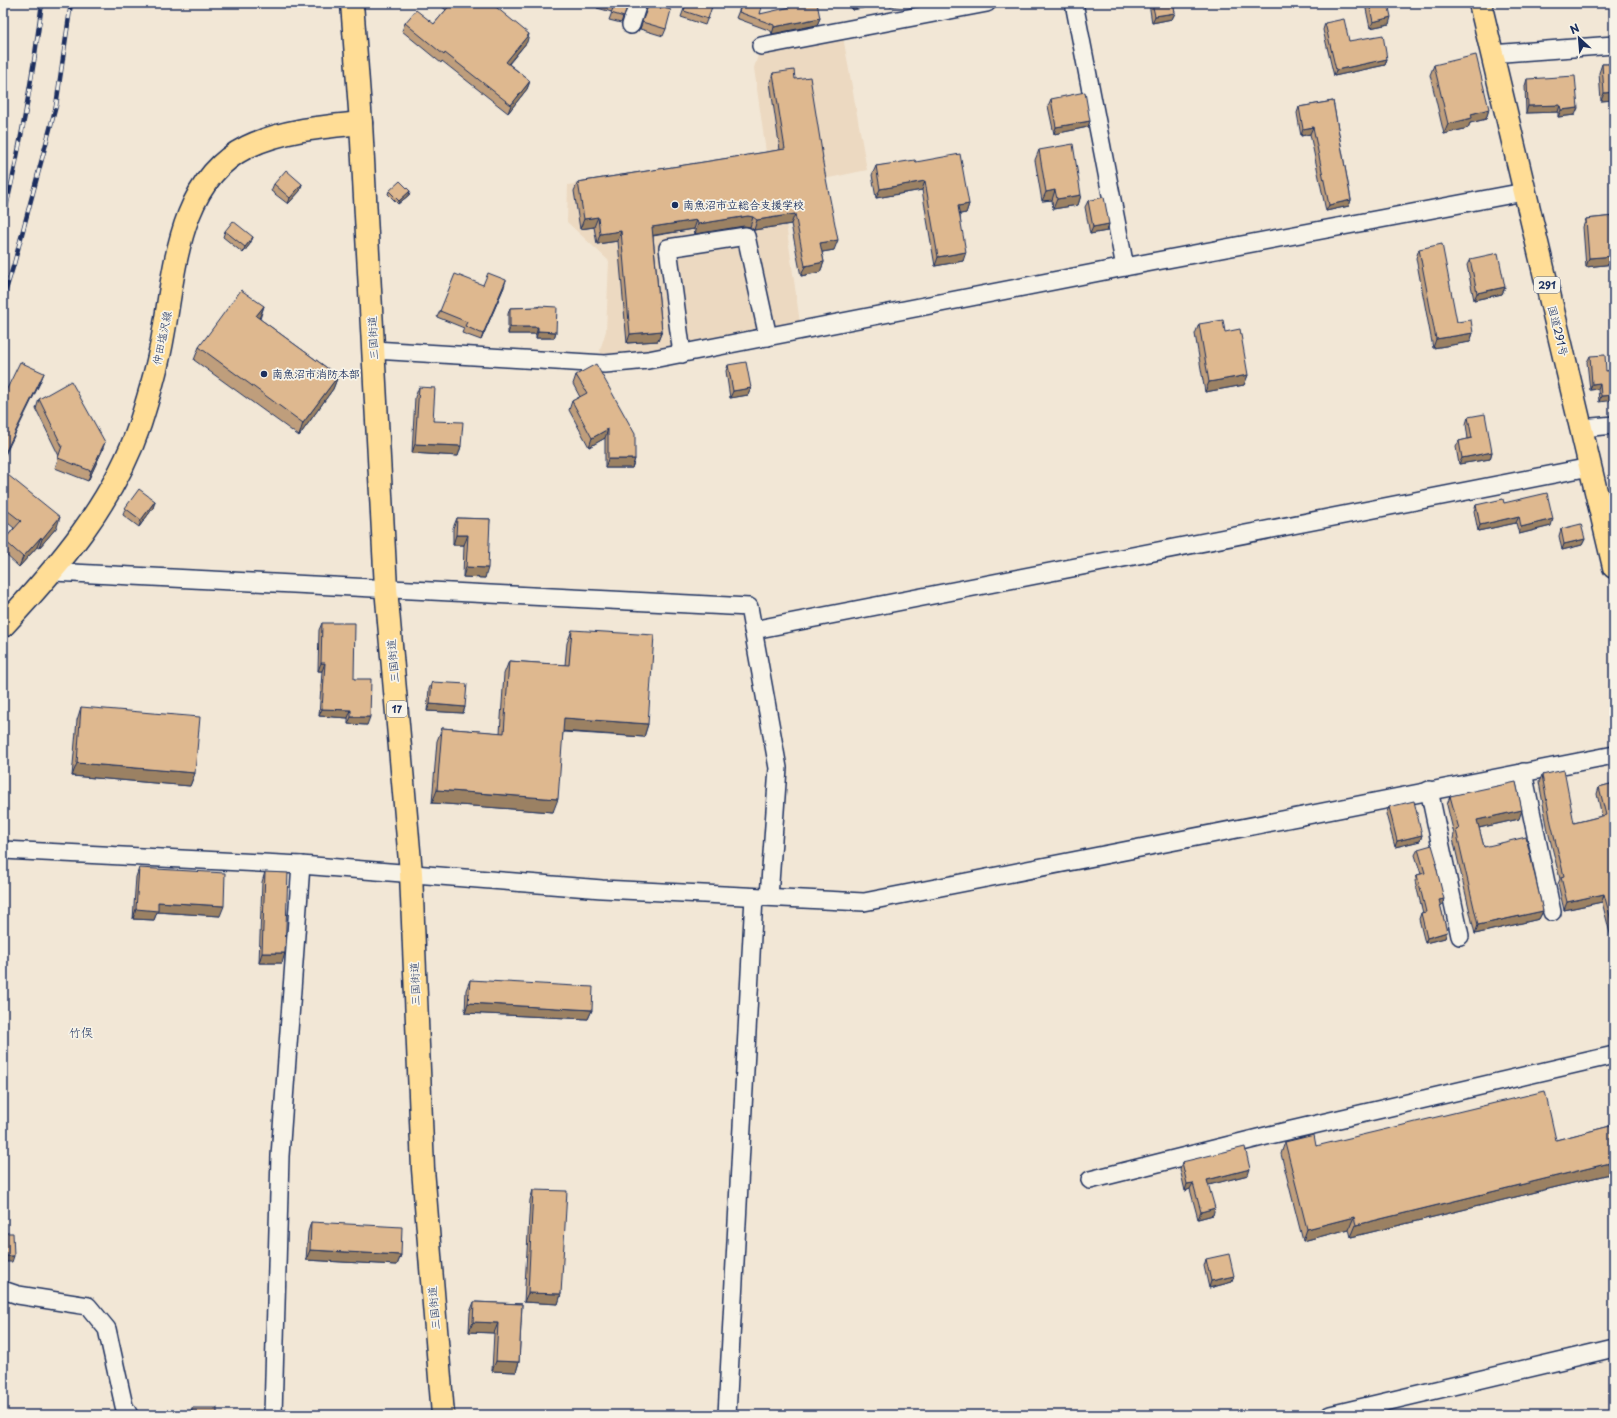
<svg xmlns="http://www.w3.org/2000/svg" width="1617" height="1418" font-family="'Playpen Sans','Klee One',sans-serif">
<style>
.built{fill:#ecd9c1}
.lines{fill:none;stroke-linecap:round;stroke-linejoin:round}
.minor-casing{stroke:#1b2f5e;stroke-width:20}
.major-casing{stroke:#1b2f5e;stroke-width:25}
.highway-casing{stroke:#1b2f5e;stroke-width:25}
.minor{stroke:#f7f3e8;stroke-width:17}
.major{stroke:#ffdd96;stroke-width:22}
.highway{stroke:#ffdd96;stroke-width:22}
.rail-casing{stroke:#1b2f5e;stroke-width:4.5}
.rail{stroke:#f7f3e8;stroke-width:3;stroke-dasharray:9;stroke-linecap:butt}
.wall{fill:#bf9e7b;stroke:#1b2f5e}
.shaded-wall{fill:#9b8164;stroke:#1b2f5e}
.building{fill:#deb88f;stroke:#1b2f5e}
.poi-dot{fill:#1b2f5e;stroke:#f7f3e8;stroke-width:1.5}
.labels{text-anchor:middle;stroke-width:3.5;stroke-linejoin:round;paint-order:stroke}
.shield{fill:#f7f3e8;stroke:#5d6a87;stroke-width:1}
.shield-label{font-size:10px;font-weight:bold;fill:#1b2f5e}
.poi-label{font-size:11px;font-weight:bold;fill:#1b2f5e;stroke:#f7f3e8;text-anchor:start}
.street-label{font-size:11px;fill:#1b2f5e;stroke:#f7f3e8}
.neighbourhood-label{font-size:12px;fill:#1b2f5e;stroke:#f7f3e8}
</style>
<rect width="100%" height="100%" fill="#f2e7d6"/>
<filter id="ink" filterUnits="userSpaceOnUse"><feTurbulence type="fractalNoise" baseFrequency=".025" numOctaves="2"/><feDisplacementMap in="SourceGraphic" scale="8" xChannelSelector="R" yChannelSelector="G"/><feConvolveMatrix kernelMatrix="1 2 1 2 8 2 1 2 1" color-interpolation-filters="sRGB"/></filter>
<g filter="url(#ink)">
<polygon class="built" points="842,31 867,170 781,188 801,330 605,364 600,350 606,331 609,261 567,222 568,185 766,152 754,68 761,46"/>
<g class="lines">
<defs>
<g id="minor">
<polyline points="1074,3 1125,267"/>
<polyline points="631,25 638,3"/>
<polyline points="761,46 987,3"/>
<polyline points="1491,54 1614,45"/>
<polyline points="374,350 605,364 648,360 1125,267 1524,192"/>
<polyline points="682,354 668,248 746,236 768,337"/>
<polyline points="1582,428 1614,425"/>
<polyline points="53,572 749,607 778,768 769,897"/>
<polyline points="753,630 1590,467"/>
<polyline points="1523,772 1552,912"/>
<polyline points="1429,790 1460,936"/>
<polyline points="3,850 301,865 602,889 864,902 1614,755"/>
<polyline points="1090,1180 1270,1135 1614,1055"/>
<polyline points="3,1290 18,1295 88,1306 107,1329 124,1406 129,1415"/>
<polyline points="273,1415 280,1156 301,865"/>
<polyline points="727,1415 754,897"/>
<polyline points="1330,1415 1614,1348"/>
</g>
<path id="major" d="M3,626C58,567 114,502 140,424C149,396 158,366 163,336C175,271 178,181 247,147C283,130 322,127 361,123"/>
<g id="highway">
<polyline points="352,3 361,123 386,588 411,873 423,1169 443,1415"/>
<polyline points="1480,3 1614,567"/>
</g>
</defs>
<use href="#minor" class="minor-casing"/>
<use href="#major" class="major-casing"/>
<use href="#highway" class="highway-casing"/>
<use href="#minor" class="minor"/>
<use href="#major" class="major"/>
<use href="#highway" class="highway"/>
<defs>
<g id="rail">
<path d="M3,221C20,149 33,77 42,3"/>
<polyline points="3,299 14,264 56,106 71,3"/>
</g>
</defs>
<use href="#rail" class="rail-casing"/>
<use href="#rail" class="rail"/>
</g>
<g class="wall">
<polygon points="440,3 491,3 527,42 509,64 530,81 527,89 508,113 442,61 441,63 402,31 405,23 434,24 446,10 440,5"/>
<polygon points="598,3 628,3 621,23 609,20 612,12 597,8"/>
<polygon points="686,3 713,3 705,25 681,17"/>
<polygon points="742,3 760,14 820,18 817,25 772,34 771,31 736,18"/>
<polygon points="851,3 886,3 852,10"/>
<polygon points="1149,3 1173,3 1175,13 1172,19 1152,23"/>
<polygon points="1368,3 1388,3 1389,24 1370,28 1366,9"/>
<polygon points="649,4 666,29 663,36 640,29"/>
<polygon points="1325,23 1349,41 1387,59 1385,65 1334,76 1323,30"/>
<polygon points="1602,64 1614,64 1614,100 1601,101 1599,73"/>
<polygon points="1434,65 1489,109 1486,119 1470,123 1468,128 1444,134 1430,75"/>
<polygon points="773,73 795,79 823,158 822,160 834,250 822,252 824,262 820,272 801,276 791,224 754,230 750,227 744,226 695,234 694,229 653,236 662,331 658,341 627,343 618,241 597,244 594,227 580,229 574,191 578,182 780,150 770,82"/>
<polygon points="1527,79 1575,115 1558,117 1558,112 1526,113 1525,86"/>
<polygon points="1051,99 1090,121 1088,127 1054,134 1048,106"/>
<polygon points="1333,101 1351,200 1349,206 1326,211 1310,134 1301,136 1297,113 1299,107"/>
<polygon points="1039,150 1081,195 1078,205 1053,209 1052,200 1042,201 1035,160"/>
<polygon points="916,162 969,204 966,213 960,214 963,261 935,266 922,190 876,198 872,175 876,166"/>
<polygon points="274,184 302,184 300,191 288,204 271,191"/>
<polygon points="389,191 410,191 409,195 398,204 388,194"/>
<polygon points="1088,201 1109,224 1107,231 1090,234 1085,207"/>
<polygon points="1614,216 1614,264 1586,267 1583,227 1586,219"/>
<polygon points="225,231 253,237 250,244 243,253 223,237"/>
<polygon points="1419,249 1457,322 1473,333 1470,342 1433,348 1416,258"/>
<polygon points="1470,259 1505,287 1502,294 1474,300 1467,265"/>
<polygon points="483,285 504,287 481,340 462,333 464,328 437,317 440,311"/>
<polygon points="264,306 260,319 338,376 333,389 299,436 194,360 199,347"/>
<polygon points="539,306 556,332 554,338 536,338 536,334 508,334 508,314 510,308 539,307"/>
<polygon points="1199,324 1248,375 1244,385 1205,392 1195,334"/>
<polygon points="1590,356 1606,371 1614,370 1599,402 1598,389 1590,390 1587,362"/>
<polygon points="728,365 751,388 748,395 730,398 726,371"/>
<polygon points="576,375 635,459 632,468 605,468 605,438 589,447 569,410 572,401 580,397 573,384"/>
<polygon points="419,387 433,421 461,446 458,456 412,453 415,397"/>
<polygon points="39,399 102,451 88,481 55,468 59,456 36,409"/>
<polygon points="1468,417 1492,452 1490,459 1459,464 1456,447 1459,441 1468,439 1466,424"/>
<polygon points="3,471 57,527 39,548 37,547 19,567 3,552 3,542 4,540 14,528 3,519"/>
<polygon points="155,501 153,508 139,527 123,515 125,508"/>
<polygon points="1504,503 1551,526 1519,534 1516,523 1478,531 1474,511 1476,505"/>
<polygon points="457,518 490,519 485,578 463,577 464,545 453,545 453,528"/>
<polygon points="1561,529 1585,539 1582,545 1562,550 1559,536"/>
<polygon points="322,623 354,679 367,725 348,724 348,718 319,716 322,671 318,671 319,630"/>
<polygon points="572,630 648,724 644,737 563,732 553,812 432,803 437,741 442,728 500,733 504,674 509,661 565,665 567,643"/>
<polygon points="432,682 465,707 463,713 427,711 429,689"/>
<polygon points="81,707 195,773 190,786 72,776 77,720"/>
<polygon points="1542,775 1574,823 1602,816 1597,794 1599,787 1614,783 1614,949 1602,902 1564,910 1558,884 1560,879 1548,831 1539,782"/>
<polygon points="1450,796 1519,819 1479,828 1484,847 1543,911 1539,919 1475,934 1453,839 1454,834 1447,805"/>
<polygon points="1389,807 1422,835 1420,841 1395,847 1386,814"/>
<polygon points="1418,849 1437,862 1435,866 1442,905 1440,905 1447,932 1445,938 1425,943 1419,919 1421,913 1423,913 1415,881 1417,875 1421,874 1415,855"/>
<polygon points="139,868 220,916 157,912 154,920 133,919 136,877"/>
<polygon points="265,872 282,963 259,963 262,882"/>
<polygon points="470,980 592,1010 588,1019 465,1013 466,990"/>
<polygon points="1614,1125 1614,1173 1351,1237 1349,1229 1303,1241 1281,1154 1285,1142 1316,1146 1556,1140"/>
<polygon points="1182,1162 1248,1175 1208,1185 1213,1215 1198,1219 1190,1189 1185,1191 1180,1169"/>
<polygon points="533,1190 561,1294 558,1304 524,1302 530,1200"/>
<polygon points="311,1222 401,1255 397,1265 306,1260 308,1232"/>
<polygon points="1206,1259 1232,1282 1209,1288 1204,1266"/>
<polygon points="474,1302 522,1304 519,1362 516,1372 492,1371 494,1333 469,1332 470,1312"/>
<polygon points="192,1408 217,1415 189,1415"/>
</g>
<g class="shaded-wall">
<polygon points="855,3 886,3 852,10"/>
<polygon points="891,3 907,3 890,7"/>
<polygon points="1175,13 1172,19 1152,23 1155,16"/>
<polygon points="1391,17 1389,24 1370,28 1373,22"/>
<polygon points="820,18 817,25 772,34 774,27"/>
<polygon points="529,34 527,42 503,70 506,62"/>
<polygon points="1387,59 1385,65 1334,76 1336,70"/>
<polygon points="530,81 527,89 508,113 511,105"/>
<polygon points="1614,92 1614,100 1601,101 1604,93"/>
<polygon points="1560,105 1558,112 1526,113 1528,106"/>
<polygon points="1578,108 1575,115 1558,117 1561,110"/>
<polygon points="1489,109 1486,119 1470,123 1468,128 1444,134 1448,124 1471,114"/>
<polygon points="1090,121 1088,127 1054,134 1056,127"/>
<polygon points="1313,127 1310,134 1301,136 1303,129"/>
<polygon points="925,181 922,190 876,198 880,189"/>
<polygon points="302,184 300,191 288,204 290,198"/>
<polygon points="1055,190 1052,200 1042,201 1046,192"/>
<polygon points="410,191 409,195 398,204 399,201"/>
<polygon points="1081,195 1078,205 1053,209 1057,199"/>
<polygon points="1351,200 1349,206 1326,211 1329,205"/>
<polygon points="969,204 966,213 955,215 958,206"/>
<polygon points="795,214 791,224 754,230 757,220"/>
<polygon points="748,216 753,217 750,227 744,226 695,234 698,224"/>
<polygon points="598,217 594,227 580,229 584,219"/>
<polygon points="697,220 694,229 649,236 652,227"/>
<polygon points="1109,224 1107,231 1090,234 1093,227"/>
<polygon points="621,231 618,241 597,244 600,234"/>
<polygon points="253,237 250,244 243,253 245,247"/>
<polygon points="838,240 834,250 817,253 820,243"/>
<polygon points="966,252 963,261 935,266 938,257"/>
<polygon points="1614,256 1614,264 1586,267 1589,258"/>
<polygon points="824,262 820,272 801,276 805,266"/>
<polygon points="506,280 504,287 481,340 483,334"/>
<polygon points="1505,287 1502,294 1474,300 1477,293"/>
<polygon points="264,306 259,319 256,316"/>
<polygon points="510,327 538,327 536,334 508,334"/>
<polygon points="538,331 556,332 554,338 536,338"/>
<polygon points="662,331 658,341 627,343 630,334"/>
<polygon points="1473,333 1470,342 1433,348 1436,339"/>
<polygon points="44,373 40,383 3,459 3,457"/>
<polygon points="1248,375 1244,385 1205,392 1209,382"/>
<polygon points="338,376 333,389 299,436 303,423"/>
<polygon points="1600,383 1598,389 1590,390 1592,384"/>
<polygon points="751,388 748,395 730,398 733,391"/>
<polygon points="1614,395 1614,400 1599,402 1601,396"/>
<polygon points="608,429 605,438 589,447 592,438"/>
<polygon points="105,442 102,451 88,481 91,471"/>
<polygon points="415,444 461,446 458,456 412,453"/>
<polygon points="1492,452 1490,459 1459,464 1462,458"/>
<polygon points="608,459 635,459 632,468 605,468"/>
<polygon points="155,501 153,508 139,527 141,520"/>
<polygon points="1519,516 1516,523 1478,531 1480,525"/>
<polygon points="60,517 57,527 39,548 42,539"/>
<polygon points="1553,519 1551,526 1519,534 1521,527"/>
<polygon points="456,535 468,535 464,545 453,545"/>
<polygon points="41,537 37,547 19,567 23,557"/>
<polygon points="1585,539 1582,545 1562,550 1564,544"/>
<polygon points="466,567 488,568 485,578 463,577"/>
<polygon points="321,663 325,663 322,671 318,671"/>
<polygon points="430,704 465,707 463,713 427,711"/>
<polygon points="322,709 351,710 348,718 319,716"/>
<polygon points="351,717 370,717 367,725 348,724"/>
<polygon points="564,718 648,724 644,737 560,731"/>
<polygon points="77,763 195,773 190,786 72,776"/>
<polygon points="437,790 558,799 553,812 432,803"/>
<polygon points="1522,810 1519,819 1474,829 1477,820"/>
<polygon points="1422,835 1420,841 1395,847 1397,841"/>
<polygon points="1604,894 1602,902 1564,910 1567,902"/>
<polygon points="1444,899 1442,905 1437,906 1439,900"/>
<polygon points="158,902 224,906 220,916 157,912 154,920 133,919 136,909"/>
<polygon points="1543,911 1539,919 1475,934 1478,925"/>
<polygon points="1447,932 1445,938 1425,943 1427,938"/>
<polygon points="262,953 285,953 282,963 259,963"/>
<polygon points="468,1003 592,1010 588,1019 465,1013"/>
<polygon points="1614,1162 1614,1173 1351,1237 1356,1225"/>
<polygon points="1250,1169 1248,1175 1205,1186 1207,1180"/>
<polygon points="1193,1183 1190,1189 1185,1191 1187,1184"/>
<polygon points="1215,1208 1213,1215 1198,1219 1201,1212"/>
<polygon points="1354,1217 1349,1229 1303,1241 1307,1229"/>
<polygon points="310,1250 401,1255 397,1265 306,1260"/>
<polygon points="3,1256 14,1256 12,1262 3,1262"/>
<polygon points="1234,1276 1232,1282 1209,1288 1211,1281"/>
<polygon points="528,1293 561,1294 558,1304 524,1302"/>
<polygon points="473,1322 498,1323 494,1333 469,1332"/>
<polygon points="496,1361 519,1362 516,1372 492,1371"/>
</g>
<g class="building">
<polygon points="449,3 491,3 529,34 506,62 530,81 511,105 445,53 444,55 405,23 416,10 434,24 451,4"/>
<polygon points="604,3 628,3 624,17 611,13 614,6"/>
<polygon points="686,3 713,3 708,19 684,11"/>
<polygon points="742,3 763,3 760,14 808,3 817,3 820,18 774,27 774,25 739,12"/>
<polygon points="1152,3 1173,3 1175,13 1155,16"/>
<polygon points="1369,3 1388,3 1391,17 1373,22"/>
<polygon points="649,4 671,10 666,29 642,22"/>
<polygon points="1344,19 1349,41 1383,35 1387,59 1336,70 1325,23"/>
<polygon points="1476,55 1489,109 1471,114 1472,118 1448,124 1434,65"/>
<polygon points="1602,64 1614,64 1614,92 1604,93"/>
<polygon points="794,70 795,79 810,77 823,158 822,158 838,240 820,243 824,262 805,266 795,214 757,220 753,217 748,216 698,224 697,220 652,227 662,331 630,334 621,231 600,234 598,217 584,219 578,182 785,149 773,73"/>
<polygon points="1575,76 1578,108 1561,110 1560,105 1528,106 1527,79"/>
<polygon points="1085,92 1090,121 1056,127 1051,99"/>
<polygon points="1333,101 1351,200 1329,205 1313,127 1303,129 1299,107"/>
<polygon points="1073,144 1081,195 1057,199 1055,190 1046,192 1039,150"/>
<polygon points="960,154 969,204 958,206 966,252 938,257 925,181 880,189 876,166 915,160 916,162"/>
<polygon points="286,170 302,184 290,198 274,184"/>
<polygon points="400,181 410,191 399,201 389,191"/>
<polygon points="1104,197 1109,224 1093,227 1088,201"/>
<polygon points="1614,216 1614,256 1589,258 1586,219"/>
<polygon points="233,221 253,237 245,247 225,231"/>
<polygon points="1442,244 1457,322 1471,320 1473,333 1436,339 1419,249"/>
<polygon points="1498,253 1505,287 1477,293 1470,259"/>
<polygon points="488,273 506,280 483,334 465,326 467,322 440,311 455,274 483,285"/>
<polygon points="241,290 264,306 256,316 338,376 303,423 199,347"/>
<polygon points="539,306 557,307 556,332 538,331 538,327 510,327 510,308 539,307"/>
<polygon points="1223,320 1225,332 1240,329 1248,375 1209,382 1199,324"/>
<polygon points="1605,355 1606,371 1614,370 1614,395 1601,396 1600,383 1592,384 1590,356"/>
<polygon points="20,362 44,373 3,457 3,397"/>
<polygon points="746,362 751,388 733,391 728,365"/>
<polygon points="596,364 635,434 635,459 608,459 608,429 592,438 572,401 587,393 576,375"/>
<polygon points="71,381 105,442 91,471 58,458 62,446 39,399"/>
<polygon points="419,387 435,388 433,421 463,422 461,446 415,444"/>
<polygon points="1485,414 1492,452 1462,458 1459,441 1472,438 1468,417"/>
<polygon points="3,471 60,517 42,539 41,537 23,557 4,540 21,521 3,507"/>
<polygon points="139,489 155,501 141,520 125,508"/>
<polygon points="1547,493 1553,519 1521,527 1519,516 1480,525 1476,505 1503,499 1504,503"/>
<polygon points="457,518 490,519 488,568 466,567 468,535 456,535"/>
<polygon points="1581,524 1585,539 1564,544 1561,529"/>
<polygon points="322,623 355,623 354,679 371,679 370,717 351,717 351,710 322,709 325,663 321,663"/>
<polygon points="572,630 654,635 648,724 564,718 558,799 437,790 442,728 504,733 509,661 569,665"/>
<polygon points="432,682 467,684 465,707 430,704"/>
<polygon points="81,707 200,717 195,773 77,763"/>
<polygon points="1564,770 1574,823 1606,815 1599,787 1614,783 1614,931 1604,894 1567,902 1561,877 1564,876 1551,823 1542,775"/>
<polygon points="1516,782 1522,810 1477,820 1484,847 1526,837 1543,911 1478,925 1456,830 1459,829 1450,796"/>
<polygon points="1414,801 1422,835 1397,841 1389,807"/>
<polygon points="1432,845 1437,862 1435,862 1444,899 1439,900 1447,932 1427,938 1421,913 1426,912 1417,875 1425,873 1418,849"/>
<polygon points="139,868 225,873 224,906 158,902 158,911 136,909"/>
<polygon points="265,872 288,873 285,953 262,953"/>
<polygon points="470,980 593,987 592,1010 468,1003"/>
<polygon points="1545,1091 1556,1140 1614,1125 1614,1162 1356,1225 1354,1217 1307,1229 1285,1142 1314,1135 1316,1146"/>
<polygon points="1245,1147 1250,1169 1207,1180 1215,1208 1201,1212 1193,1183 1187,1184 1182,1162"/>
<polygon points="533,1190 567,1191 561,1294 528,1293"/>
<polygon points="311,1222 402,1227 401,1255 310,1250"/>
<polygon points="3,1233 13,1233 14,1256 3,1256"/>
<polygon points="1229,1254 1234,1276 1211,1281 1206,1259"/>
<polygon points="474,1302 522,1304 519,1362 496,1361 498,1323 473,1322"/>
<rect x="192" y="1408" width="25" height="7"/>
</g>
</g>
<g class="poi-dot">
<circle cx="675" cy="205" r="4"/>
<circle cx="264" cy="374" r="4"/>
</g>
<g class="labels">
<g class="shield">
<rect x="1534" y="277" width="26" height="16" rx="3"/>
<rect x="387" y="701" width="20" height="16" rx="3"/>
</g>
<g class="shield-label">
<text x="1547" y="289">291</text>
<text x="397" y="713">17</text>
</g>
<g class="poi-label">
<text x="683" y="209">南魚沼市立総合支援学校</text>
<text x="272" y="378">南魚沼市消防本部</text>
</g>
<g class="street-label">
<text transform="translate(1558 331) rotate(76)" y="4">国道291号</text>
<text transform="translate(162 338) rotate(-78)" y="4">仲田塩沢線</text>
<text transform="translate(373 338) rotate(-93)" y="4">三国街道</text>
<text transform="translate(393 661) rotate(-95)" y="4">三国街道</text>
<text transform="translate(415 984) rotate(-92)" y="4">三国街道</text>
<text transform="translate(434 1308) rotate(-95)" y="4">三国街道</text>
</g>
<g class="neighbourhood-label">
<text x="81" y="1037">竹俣</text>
</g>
</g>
<rect width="1617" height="1418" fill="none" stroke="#f7f3e8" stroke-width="16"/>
<rect x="8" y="8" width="1601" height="1402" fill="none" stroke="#1b2f5e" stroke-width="1.5" filter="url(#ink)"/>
<g transform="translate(1579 38) rotate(334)" stroke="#f7f3e8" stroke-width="3" paint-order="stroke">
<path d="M0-3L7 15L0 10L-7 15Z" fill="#1b2f5e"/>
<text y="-6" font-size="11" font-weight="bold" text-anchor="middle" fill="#1b2f5e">N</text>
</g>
</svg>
